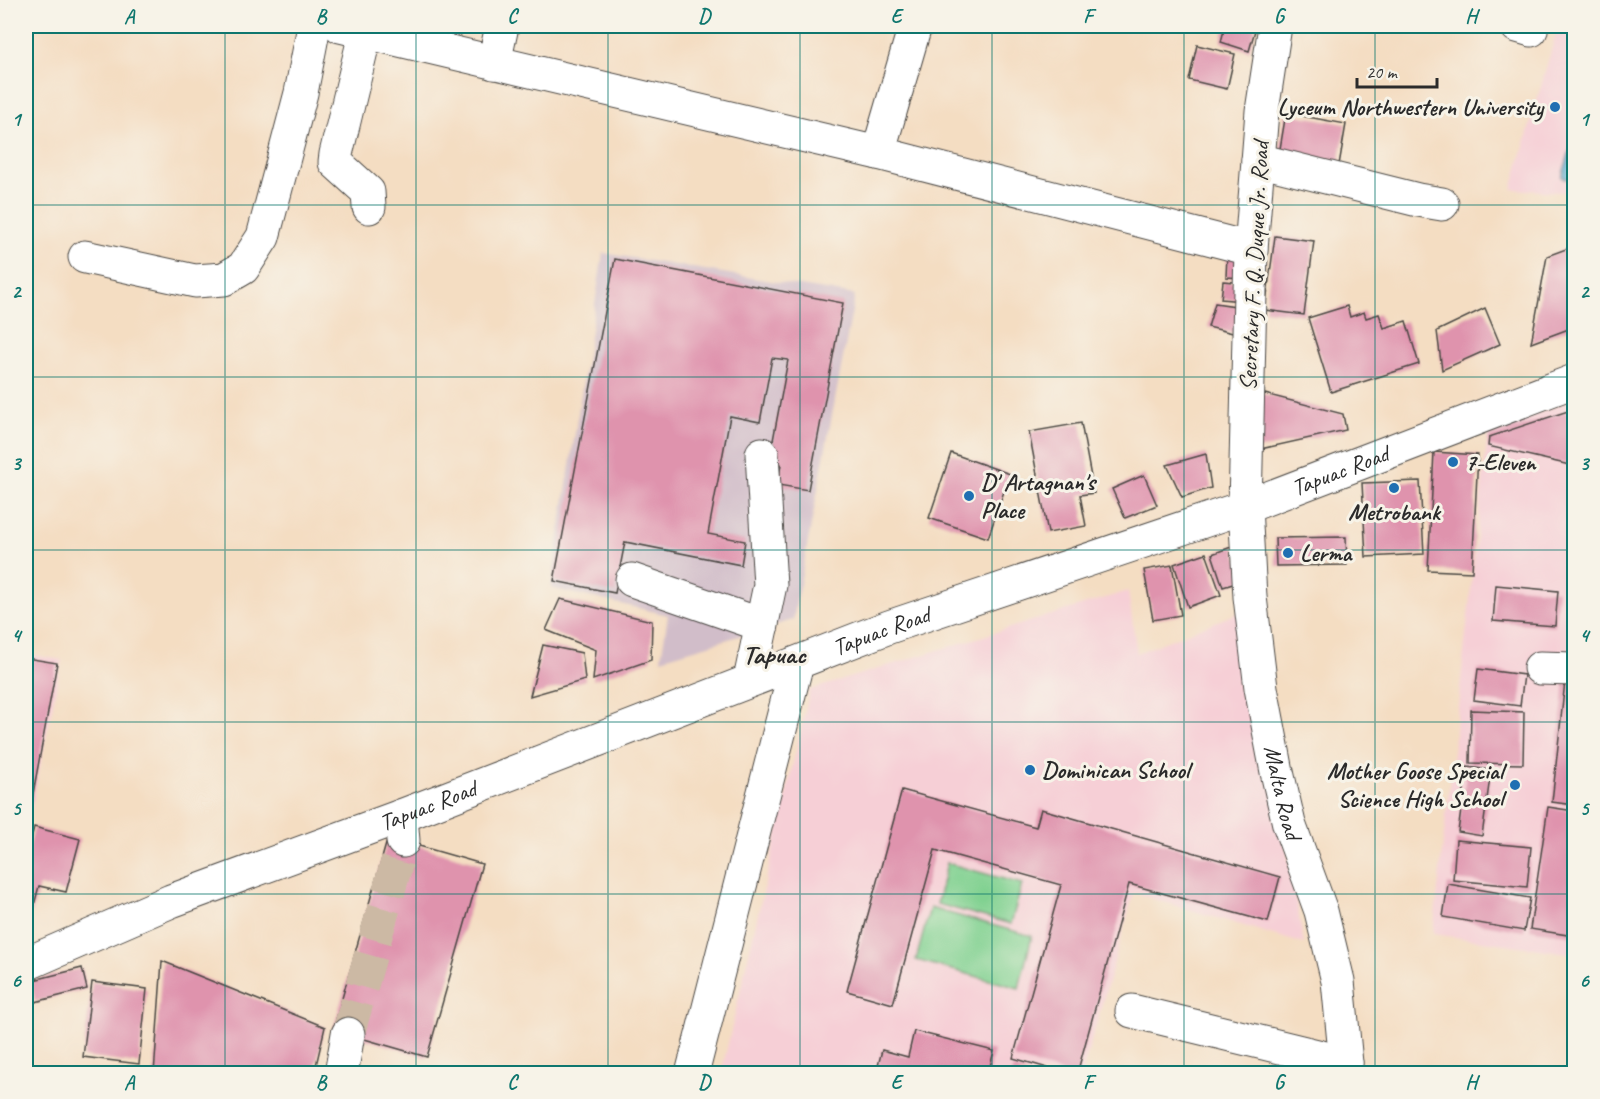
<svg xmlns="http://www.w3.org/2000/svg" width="1600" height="1099" font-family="Caveat,sans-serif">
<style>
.built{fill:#f6cfd6}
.industrial{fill:#d1bdc9}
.green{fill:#81d191;stroke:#567e5e;stroke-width:1.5}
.water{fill:#51a7ce;stroke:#3e697c;stroke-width:1.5}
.building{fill:#df93ad}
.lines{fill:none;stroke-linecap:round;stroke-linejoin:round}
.minor-tunnel{stroke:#ccb9a4;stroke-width:33;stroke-dasharray:33 16;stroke-linecap:butt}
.minor-casing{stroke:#494642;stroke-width:35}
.major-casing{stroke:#494642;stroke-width:35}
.minor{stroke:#fff;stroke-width:33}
.major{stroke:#fff;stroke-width:33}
.grid{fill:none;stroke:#0f766e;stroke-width:1.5;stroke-opacity:0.55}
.poi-dot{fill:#1f6fb2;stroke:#f7f3e8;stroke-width:2}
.labels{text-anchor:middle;stroke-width:6;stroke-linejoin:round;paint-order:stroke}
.poi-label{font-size:24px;font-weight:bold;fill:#2b2b2b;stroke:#f7f3e8;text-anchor:start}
.street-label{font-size:24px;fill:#2b2b2b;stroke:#f7f3e8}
.quarter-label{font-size:27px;font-weight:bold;fill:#2b2b2b;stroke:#f7f3e8}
.neatline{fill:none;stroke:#0f766e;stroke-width:2}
.grid-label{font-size:20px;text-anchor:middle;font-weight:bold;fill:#0f766e}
</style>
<rect width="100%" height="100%" fill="#f7f3e8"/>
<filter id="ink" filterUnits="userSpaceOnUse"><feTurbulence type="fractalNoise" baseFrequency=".0167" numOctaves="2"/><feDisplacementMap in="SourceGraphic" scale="12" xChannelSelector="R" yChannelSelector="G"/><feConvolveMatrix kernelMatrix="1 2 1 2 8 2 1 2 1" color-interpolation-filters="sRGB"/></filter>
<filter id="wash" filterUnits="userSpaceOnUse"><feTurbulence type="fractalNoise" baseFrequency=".008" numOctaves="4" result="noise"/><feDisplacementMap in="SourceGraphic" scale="24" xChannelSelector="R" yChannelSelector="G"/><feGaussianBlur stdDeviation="1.35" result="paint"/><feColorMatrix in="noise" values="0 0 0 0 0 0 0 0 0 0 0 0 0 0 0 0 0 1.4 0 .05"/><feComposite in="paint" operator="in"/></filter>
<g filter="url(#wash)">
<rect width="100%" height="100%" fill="#f4ddc2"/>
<g class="built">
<polygon points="1558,26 1574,26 1574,193 1512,189"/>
<polygon points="1574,399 1574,954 1433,934 1488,433"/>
<polygon points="1128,591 1137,653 1243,611 1304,944 1134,893 1082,1073 721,1074 810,690"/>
<polygon points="26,654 62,660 26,835"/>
</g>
<polygon class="industrial" points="603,253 855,295 793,620 661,659 668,615 551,588"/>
<g class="green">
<polygon points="947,863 1022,884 1011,924 937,904"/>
<polygon points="930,908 1032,936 1019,988 916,960"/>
</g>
<polygon class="water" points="1574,138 1574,181 1562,177"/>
<g id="blocks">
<g class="building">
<polygon points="1225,26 1256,27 1249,51 1221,42"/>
<polygon points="1197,45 1235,54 1227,89 1189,80"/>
<polygon points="1286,113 1346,124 1339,165 1279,155"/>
<polygon points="1275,236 1314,241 1304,315 1265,310"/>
<polygon points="1574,246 1574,327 1531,343 1547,256"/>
<polygon points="1227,255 1243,256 1243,278 1226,277"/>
<polygon points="615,259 843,303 808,490 778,485 781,464 769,462 788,360 772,358 760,422 730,416 708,534 745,541 741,565 625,542 615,593 554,581"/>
<polygon points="1223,281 1243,283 1242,301 1221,299"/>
<polygon points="1215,303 1242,307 1237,334 1208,327"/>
<polygon points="1347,306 1350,317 1364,312 1366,318 1379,314 1384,328 1406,321 1419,364 1331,392 1308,318"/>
<polygon points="1485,308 1500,344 1442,370 1437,331"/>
<polygon points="1257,392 1343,414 1346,430 1256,450"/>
<polygon points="1574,409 1574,466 1488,446 1489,437"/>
<polygon points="1081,423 1094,493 1080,495 1086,526 1048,533 1029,432"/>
<polygon points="1434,452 1478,455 1472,572 1428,570"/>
<polygon points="951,453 1010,474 988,538 929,518"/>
<polygon points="1206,454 1211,488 1182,497 1167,465"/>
<polygon points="1144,475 1157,505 1125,518 1112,489"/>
<polygon points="1420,481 1424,554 1366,557 1362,483"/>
<polygon points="1346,537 1347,565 1276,566 1275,538"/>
<polygon points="1234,546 1246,580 1223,587 1212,554"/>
<polygon points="1206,553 1221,595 1188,607 1174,564"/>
<polygon points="1172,565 1181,615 1153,620 1144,570"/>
<polygon points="1496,585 1558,591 1555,626 1493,621"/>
<polygon points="560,599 652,621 651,660 593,680 596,650 546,630"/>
<polygon points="543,645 582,653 585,680 530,696"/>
<polygon points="26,658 57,663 32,799 26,816"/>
<polygon points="1478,669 1524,675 1520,706 1474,700"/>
<polygon points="1565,681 1574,682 1574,805 1552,802"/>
<polygon points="1471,710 1524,712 1523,764 1470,763"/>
<polygon points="1467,767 1491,770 1482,836 1458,832"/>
<polygon points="902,790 1036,827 1041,809 1280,877 1268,922 1129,884 1077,1074 1068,1074 1013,1058 1061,885 935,850 893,1004 847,991"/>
<polygon points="1548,807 1574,811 1574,936 1530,929"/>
<polygon points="34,827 80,839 66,892 39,886 32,913 26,911 26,859"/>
<polygon points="388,837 482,864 427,1057 333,1030"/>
<polygon points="1456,840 1531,847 1527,887 1453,880"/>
<polygon points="1448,884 1530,898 1524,931 1443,917"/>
<polygon points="162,961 325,1027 314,1074 154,1074"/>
<polygon points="82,968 87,989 35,1002 30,981"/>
<polygon points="92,982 147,989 139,1064 83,1057"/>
<polygon points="914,1031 994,1051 988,1074 876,1074 882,1050 908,1057"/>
<polygon points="1013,1069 1028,1073 1028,1074 1012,1074"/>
</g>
</g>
</g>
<g filter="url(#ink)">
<use href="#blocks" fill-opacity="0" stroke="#494642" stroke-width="1.5"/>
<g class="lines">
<polyline class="minor-tunnel" points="348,1034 403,841"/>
<defs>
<g id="minor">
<polyline points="340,26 878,153 1251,249"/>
<polyline points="367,26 336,154 335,162 368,192 369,207"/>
<path id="s1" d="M1275,26L1262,111L1251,249L1245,507L1250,597L1261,688L1277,772L1289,824L1321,911L1338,981L1346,1063L1343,1074"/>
<polyline points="1517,26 1531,30"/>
<polyline points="494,63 502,26"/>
<polyline points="878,153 915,26"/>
<polyline points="1258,160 1418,200 1442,204"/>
<polyline points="85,257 195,281 224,279 243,268 263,237 301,93 314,26"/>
<polyline points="632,580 762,625"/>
<polyline points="1540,668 1574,669"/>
<polyline points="750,680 770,585 762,454"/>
<polyline points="401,816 403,841"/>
<polyline points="1132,1011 1346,1063"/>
<polyline points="341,1074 348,1034"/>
<polyline points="692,1074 797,663"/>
</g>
<g id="major">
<path id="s2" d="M26,964L171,901L401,816L889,627L1245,507L1574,381"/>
</g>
</defs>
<use href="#minor" class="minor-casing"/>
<use href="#major" class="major-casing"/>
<use href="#minor" class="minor"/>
<use href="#major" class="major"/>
</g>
</g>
<path class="grid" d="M225,26V1074M416,26V1074M608,26V1074M800,26V1074M992,26V1074M1184,26V1074M1375,26V1074M26,205H1574M26,377H1574M26,550H1574M26,722H1574M26,894H1574"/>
<g class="poi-dot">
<circle cx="1555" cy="107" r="6"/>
<circle cx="1453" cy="462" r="6"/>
<circle cx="1394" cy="488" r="6"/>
<circle cx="969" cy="496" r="6"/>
<circle cx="1288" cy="553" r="6"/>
<circle cx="1030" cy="770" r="6"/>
<circle cx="1515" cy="785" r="6"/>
</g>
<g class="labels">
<g class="poi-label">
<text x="1543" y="115" text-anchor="end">Lyceum Northwestern University</text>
<text x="1465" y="470">7-Eleven</text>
<text x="981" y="490">D' Artagnan's<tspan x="981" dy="28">Place</tspan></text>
<text x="1394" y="520" text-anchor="middle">Metrobank</text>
<text x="1300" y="561">Lerma</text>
<text x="1042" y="778">Dominican School</text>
<text x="1503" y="779" text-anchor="end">Mother Goose Special<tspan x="1503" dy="28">Science High School</tspan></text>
</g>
<g class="street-label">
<text transform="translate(1254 266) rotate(-87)" y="8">Secretary F. Q. Duque Jr. Road</text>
<text dy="8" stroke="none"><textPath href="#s2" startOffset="1404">Tapuac Road</textPath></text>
<text dy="8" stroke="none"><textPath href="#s2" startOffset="918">Tapuac Road</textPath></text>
<text dy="8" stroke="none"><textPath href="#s1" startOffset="771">Malta Road</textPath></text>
<text dy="8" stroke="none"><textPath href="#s2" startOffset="432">Tapuac Road</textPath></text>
</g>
<g class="quarter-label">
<text x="774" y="663">Tapuac</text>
</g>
</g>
<rect width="1600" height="1099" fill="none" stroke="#f7f3e8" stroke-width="66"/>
<path d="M1357 78v9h80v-9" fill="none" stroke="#2b2b2b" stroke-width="3"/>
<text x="1366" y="78" font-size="18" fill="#2b2b2b" stroke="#f7f3e8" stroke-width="4.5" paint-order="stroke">20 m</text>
<rect x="33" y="33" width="1534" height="1033" class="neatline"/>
<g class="grid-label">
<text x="129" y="23">A</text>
<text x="321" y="23">B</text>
<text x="512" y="23">C</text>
<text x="704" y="23">D</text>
<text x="896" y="23">E</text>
<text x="1088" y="23">F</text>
<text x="1279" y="23">G</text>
<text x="1471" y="23">H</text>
<text x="16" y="126">1</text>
<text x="1584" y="126">1</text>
<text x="16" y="298">2</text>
<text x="1584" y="298">2</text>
<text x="16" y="470">3</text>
<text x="1584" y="470">3</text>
<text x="16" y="642">4</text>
<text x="1584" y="642">4</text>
<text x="16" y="815">5</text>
<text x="1584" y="815">5</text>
<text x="16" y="987">6</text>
<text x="1584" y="987">6</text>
<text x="129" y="1089">A</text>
<text x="321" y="1089">B</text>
<text x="512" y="1089">C</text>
<text x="704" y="1089">D</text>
<text x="896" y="1089">E</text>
<text x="1088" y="1089">F</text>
<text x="1279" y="1089">G</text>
<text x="1471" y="1089">H</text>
</g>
</svg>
